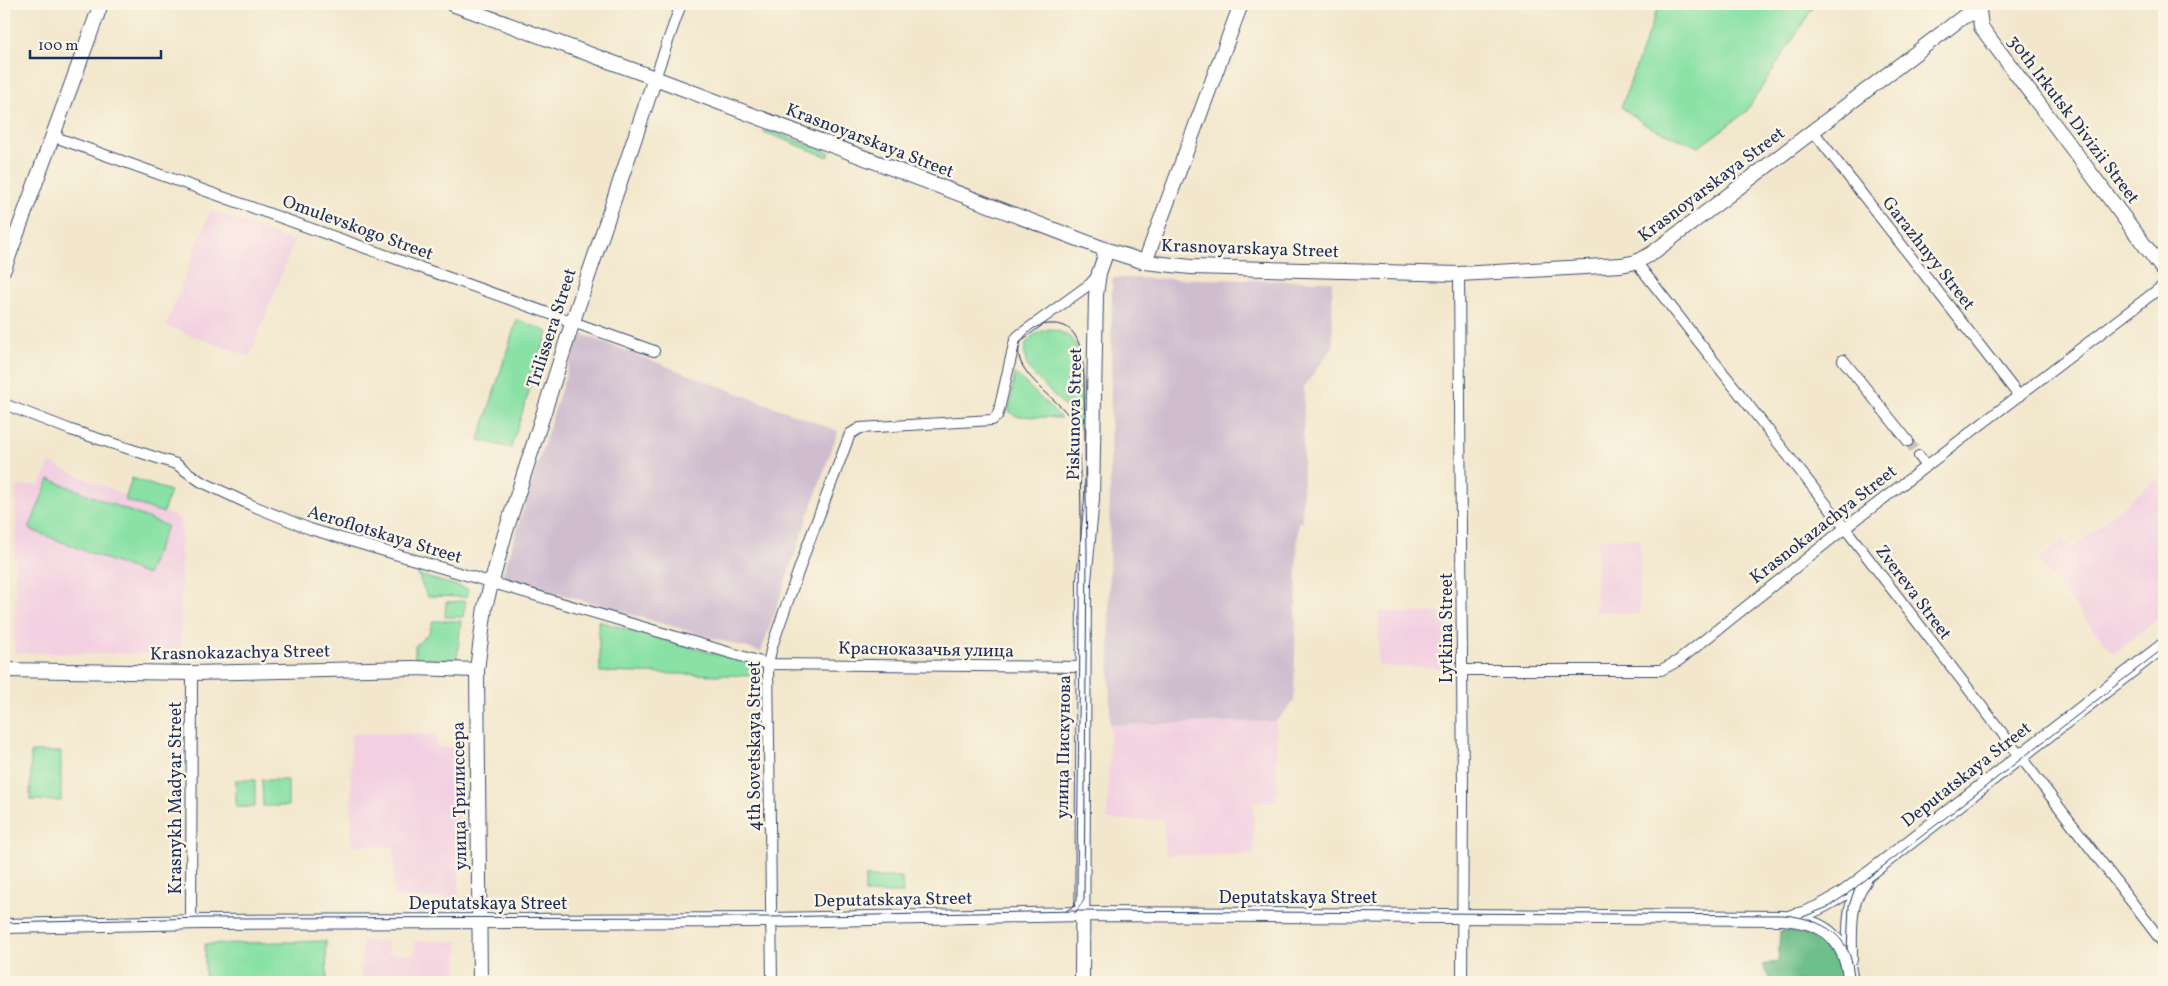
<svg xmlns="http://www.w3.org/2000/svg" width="2168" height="986" font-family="Vollkorn,serif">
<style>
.built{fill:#f2cfe1}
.industrial{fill:#cfbdcf}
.green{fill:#89e1a5;stroke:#528882}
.forest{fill:#6ebf8a;stroke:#447774}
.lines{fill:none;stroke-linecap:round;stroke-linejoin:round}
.street-tunnel{stroke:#c7c2b6;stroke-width:10;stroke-dasharray:10 5;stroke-linecap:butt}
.street-casing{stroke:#3b4b6e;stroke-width:12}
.secondary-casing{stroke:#3b4b6e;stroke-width:16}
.street{stroke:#fff;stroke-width:10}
.secondary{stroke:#fff;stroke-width:14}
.tram{stroke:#1b2f5e;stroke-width:1}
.labels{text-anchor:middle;stroke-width:5;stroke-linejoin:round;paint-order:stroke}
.street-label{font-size:18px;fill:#1b2f5e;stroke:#fcf5e5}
</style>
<rect width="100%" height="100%" fill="#fcf5e5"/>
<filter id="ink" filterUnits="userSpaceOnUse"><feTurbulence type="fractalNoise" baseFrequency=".02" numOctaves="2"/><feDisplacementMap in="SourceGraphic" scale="10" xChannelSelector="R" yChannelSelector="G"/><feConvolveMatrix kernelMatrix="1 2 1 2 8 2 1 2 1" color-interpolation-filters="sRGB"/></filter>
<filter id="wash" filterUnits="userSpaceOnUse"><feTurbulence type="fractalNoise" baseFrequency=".0096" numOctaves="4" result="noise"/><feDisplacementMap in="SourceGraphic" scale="20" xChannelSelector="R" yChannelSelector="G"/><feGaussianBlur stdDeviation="1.12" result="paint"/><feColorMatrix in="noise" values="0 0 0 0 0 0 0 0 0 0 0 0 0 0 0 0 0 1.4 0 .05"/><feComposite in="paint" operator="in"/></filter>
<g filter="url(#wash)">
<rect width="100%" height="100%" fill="#f2e7cc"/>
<g class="built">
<polygon points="210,210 294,242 250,357 166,326"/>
<polygon points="50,463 181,519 181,654 14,653 16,486 40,485"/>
<polygon points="2155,480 2164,484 2164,613 2114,654 2038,560 2063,540 2071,549"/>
<polygon points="1598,538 1641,539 1639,614 1595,612"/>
<polygon points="1379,612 1447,613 1446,668 1378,666"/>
<polygon points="1276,721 1277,800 1254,802 1253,855 1165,855 1163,820 1107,820 1110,725"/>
<polygon points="351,734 437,734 437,747 460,747 459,898 394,898 394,846 351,846"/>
<polygon points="362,941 388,941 389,954 415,954 415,941 458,941 458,982 369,982 361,976"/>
</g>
<g class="industrial">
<polygon points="1112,278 1332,281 1333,347 1304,387 1302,522 1298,522 1294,701 1291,702 1290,706 1276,721 1110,725 1109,580"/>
<polygon points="579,333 838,431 761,652 502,577"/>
</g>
<g class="green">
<polygon points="1659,4 1815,4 1746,112 1699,147 1647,126 1621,107"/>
<polygon points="765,128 830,153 828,157 764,132"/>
<polygon points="517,319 548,332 511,448 479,440"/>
<path d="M1050,329C1059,331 1069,334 1074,342C1084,358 1080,409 1080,429L1075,417L1030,371C1018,348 1026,334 1050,329Z"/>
<polygon points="1015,373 1061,418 1015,416 1009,411"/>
<polygon points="132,478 170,491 163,513 125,500"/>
<polygon points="49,479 167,526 147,575 29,529"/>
<polygon points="418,575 468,589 467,597 427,596"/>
<polygon points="466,601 463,617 445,617 446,602"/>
<polygon points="433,621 461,621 457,659 415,659 415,646 429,633"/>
<polygon points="598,621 758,666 758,676 600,672"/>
<polygon points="31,752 61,752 61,801 30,800"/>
<rect x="236" y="780" width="19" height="27"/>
<polygon points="262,780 288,780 288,806 263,806"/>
<polygon points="865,877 902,877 903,893 865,893"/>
<polygon points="326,941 327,981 205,981 205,944"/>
</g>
<path class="forest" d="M1780,931C1814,930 1839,947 1842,982H1826L1824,981L1771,982L1762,965L1778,961Z"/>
</g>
<g filter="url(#ink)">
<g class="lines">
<polyline class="street-tunnel" points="1908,441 1919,456"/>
<defs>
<g id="street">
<polyline points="655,78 681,4"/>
<polyline points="1813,131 2019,396"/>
<polyline points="52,136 654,351"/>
<polyline points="1636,262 1845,528 2164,944"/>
<polyline points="1459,274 1463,793 1462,982"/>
<polyline points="1843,360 1908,441"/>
<polyline points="4,404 71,430 176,464 200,481 251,505 310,529 768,664 1083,667"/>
<polyline points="1919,456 1927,466"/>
<polyline points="1463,670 1661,670 1678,661 1845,528 2164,285"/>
<polyline points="191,922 192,673"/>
<polyline points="772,982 768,664 772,646 807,547 850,434 860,428 992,420 997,416 999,410 1015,340 1018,336 1090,284 1099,274"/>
</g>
<g id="secondary">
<polyline points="452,4 655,78 1107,250 1145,262 1191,267 1459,274 1621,265 1636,262 1651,254 1963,17 1979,10 1981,27 2164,271"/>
<polyline points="1145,262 1241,4"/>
<polyline points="4,269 101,4"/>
<polyline points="4,670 192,673 412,668 477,670"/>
<path d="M1791,917C1811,913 1827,904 1844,893L2164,645"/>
<path d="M4,926L203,922L771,920L1081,914L1783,918C1823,921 1844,936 1850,976"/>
<path d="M1850,959C1850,932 1847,903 1864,881"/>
<polyline points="480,982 477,670 485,607 504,537 573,321 655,78"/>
<polyline points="1082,982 1084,580 1092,499 1096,295 1099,273 1107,250"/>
</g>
</defs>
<use href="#street" class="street-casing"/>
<use href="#secondary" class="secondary-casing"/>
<use href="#street" class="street"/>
<use href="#secondary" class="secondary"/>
<g class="tram">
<path d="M1066,911L1073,907L1077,900C1077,802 1080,703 1080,605C1080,561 1082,517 1080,473C1079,458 1080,439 1074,424C1064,399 995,366 1027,334C1033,327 1042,324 1051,324C1081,322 1082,355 1084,377L1087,553L1084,900L1075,913"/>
<polyline points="1803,917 1828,907 1846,895 2164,648"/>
<path d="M4,923L203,918L771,917L1078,911L1783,915C1810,917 1841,928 1850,956C1852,962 1853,969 1854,976"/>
<polyline points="1847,949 1849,906 1855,888"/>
</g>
</g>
</g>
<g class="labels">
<g class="street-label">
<text transform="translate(2074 119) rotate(53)" y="6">30th Irkutsk Divizii Street</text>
<text transform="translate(870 140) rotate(21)" y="6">Krasnoyarskaya Street</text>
<text transform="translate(1711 184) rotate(-37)" y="6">Krasnoyarskaya Street</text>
<text transform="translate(358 227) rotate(20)" y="6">Omulevskogo Street</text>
<text transform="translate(1250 248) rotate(2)" y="6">Krasnoyarskaya Street</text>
<text transform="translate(1929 253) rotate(52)" y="6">Garazhnyy Street</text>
<text transform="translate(551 328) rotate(-72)" y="6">Trilissera Street</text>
<text transform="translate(1074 414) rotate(-89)" y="6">Piskunova Street</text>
<text transform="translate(1823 524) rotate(-38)" y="6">Krasnokazachya Street</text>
<text transform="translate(385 534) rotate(17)" y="6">Aeroflotskaya Street</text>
<text transform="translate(1914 592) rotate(53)" y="6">Zvereva Street</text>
<text transform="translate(1446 628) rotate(-90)" y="6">Lytkina Street</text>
<text transform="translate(926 649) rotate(1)" y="6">Красноказачья улица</text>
<text transform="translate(240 652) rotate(-1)" y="6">Krasnokazachya Street</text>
<text transform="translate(754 746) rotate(-90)" y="6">4th Sovetskaya Street</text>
<text transform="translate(1063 747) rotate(-89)" y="6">улица Пискунова</text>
<text transform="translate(1966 774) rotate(-38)" y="6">Deputatskaya Street</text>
<text transform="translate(459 796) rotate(-91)" y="6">улица Трилиссера</text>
<text transform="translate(175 798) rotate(-90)" y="6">Krasnykh Madyar Street</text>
<text x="1298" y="903">Deputatskaya Street</text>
<text transform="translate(893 899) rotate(-1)" y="6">Deputatskaya Street</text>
<text x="488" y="909">Deputatskaya Street</text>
</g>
</g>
<rect width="2168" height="986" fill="none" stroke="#fcf5e5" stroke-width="20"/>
<path d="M30 50v8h131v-8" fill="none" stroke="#1b2f5e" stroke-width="2.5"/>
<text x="38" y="50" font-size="15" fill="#1b2f5e" stroke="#fcf5e5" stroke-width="4" paint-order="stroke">100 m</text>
</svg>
